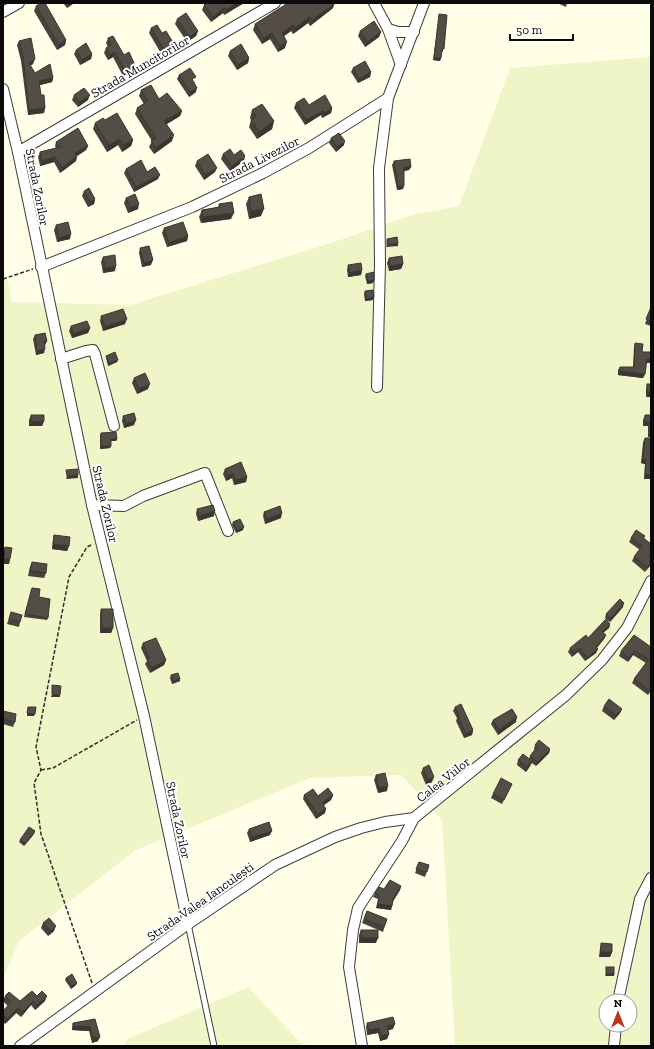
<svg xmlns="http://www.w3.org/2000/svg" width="654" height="1049" font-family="'Zilla Slab',serif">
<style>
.farmland{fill:#f0f5c7;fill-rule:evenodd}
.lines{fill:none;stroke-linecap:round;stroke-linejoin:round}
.service-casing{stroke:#3d3d3d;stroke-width:7}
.minor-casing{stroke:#3d3d3d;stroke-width:12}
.path{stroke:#2c2c2c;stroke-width:1.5;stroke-dasharray:4 2;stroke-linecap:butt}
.service{stroke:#fff;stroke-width:5}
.minor{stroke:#fff;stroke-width:10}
.wall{fill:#47423c}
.shaded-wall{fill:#3a3631}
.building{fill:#534d46;stroke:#3a3631}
.labels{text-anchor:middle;stroke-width:4;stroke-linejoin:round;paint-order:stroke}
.street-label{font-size:13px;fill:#0a0a0a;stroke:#fff}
</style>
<rect width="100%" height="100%" fill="#ffffe7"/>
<g class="farmland">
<path d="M651,57V1046H455L442,820L401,775L310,778L136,850L19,941L3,978V276L8,281L12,302L130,305L334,242L411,215L459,206L510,68ZM606,1001H630V1025H606Z"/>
<polygon points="248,987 304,1046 122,1046 129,1038"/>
</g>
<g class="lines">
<defs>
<polyline id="service" points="188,924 214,1046"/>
<g id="minor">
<polyline points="374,3 388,29 401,65"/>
<polyline points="3,12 19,3"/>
<polyline points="388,29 398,32 414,32"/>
<polyline points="3,89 18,152 92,505 144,716 188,924"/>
<polyline points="18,152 275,3"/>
<polyline points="41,267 192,207 263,173 309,148 388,98 424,3"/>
<polyline points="61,359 86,351 93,350 95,354 114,426"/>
<polyline points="377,387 380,264 379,168 388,98"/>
<polyline points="92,505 124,506 143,496 205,473 228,531"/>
<polyline points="618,1001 640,899 651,878"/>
<polyline points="20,1046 188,924 275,865 335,837 361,828 385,822 414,818"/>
<polyline points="362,1046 349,967 353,930 358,908 402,841 414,818 566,695 602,660 627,628 651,581"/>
<polyline points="614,1046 616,1025"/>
</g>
</defs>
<use href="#service" class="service-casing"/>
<use href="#minor" class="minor-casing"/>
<g class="path">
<polyline points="3,279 33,269"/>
<polyline points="41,770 53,768 137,720"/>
<polyline points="92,983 41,834 34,783 41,770 36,747 69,577 87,547 93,544"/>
</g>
<use href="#service" class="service"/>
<use href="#minor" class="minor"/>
</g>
<g class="wall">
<polygon points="63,3 74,3 67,8"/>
<polygon points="207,3 244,3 224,15 223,13 211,22 202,10 204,5"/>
<polygon points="557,3 567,3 566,7"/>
<polygon points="36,6 66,40 65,45 57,50 34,11"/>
<polygon points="333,8 310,26 308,23 293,34 291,31 284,36 285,48 278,52 270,39 262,44 253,30 255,24"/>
<polygon points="439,14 443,52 441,52 441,58 440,61 433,60 439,16"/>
<polygon points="177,19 198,31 196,36 187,42 175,24"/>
<polygon points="151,28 172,49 162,55 149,33"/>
<polygon points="360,31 381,32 379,37 365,47 358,36"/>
<polygon points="108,38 124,55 135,65 134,70 123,76 113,57 108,60 104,53 106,48 108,47 106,43"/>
<polygon points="19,41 33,64 30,66 35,73 53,78 52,82 39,85 41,95 45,108 44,113 28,115 21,61 17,45"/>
<polygon points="76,50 92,54 91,59 80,65 74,54"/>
<polygon points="230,51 249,58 248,63 237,70 228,56"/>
<polygon points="353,68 371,72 370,77 358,83 351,72"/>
<polygon points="179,75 194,82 196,92 189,97 177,79"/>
<polygon points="141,90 182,111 180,116 167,124 172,141 154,154 149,147 152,141 135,114 137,108 144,104 139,96"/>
<polygon points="74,95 88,100 78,107 72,100"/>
<polygon points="296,103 309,105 332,108 331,113 322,118 321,115 305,125 294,108"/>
<polygon points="252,110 274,121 272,129 257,139 249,127 251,120 250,118"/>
<polygon points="105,120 133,140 131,146 122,152 118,145 107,152 93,129 95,123"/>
<polygon points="331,138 344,145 336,152 329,143"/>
<polygon points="56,142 88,146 86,150 77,156 76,161 60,173 54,162 40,166 38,157 40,152 56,148 55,146"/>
<polygon points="223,154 234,155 244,161 230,171 221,159"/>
<polygon points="197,161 215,172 204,180 195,166"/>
<polygon points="394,161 411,167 409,170 404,171 403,189 397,190 392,165"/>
<polygon points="126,169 147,172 158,179 134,192 124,173"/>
<polygon points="84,191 95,199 94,204 88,207 82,196"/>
<polygon points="249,197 261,216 249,219 246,204"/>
<polygon points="126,198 138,209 128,213 124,203"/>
<polygon points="219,204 231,219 201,223 199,217 202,210 218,207"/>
<polygon points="56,225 70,239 57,242 54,230"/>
<polygon points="164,228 188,236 187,241 167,247 162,233"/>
<polygon points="140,248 151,265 142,267 139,253"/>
<polygon points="103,257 115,271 103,273 101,262"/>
<polygon points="389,258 403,264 401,269 389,271 387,263"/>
<polygon points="348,265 362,270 361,275 348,277 347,270"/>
<polygon points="366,274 374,280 373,283 367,284 365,276"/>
<polygon points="365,291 374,297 373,300 365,301 364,294"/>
<polygon points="651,307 651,326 645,324"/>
<polygon points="101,316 125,324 103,331 100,321"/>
<polygon points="71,326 90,328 88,333 72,338 69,331"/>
<polygon points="35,335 47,341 45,345 44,345 44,353 36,355 33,339"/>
<polygon points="635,343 642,352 651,352 651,363 646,363 645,374 643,378 618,375 618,370 620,367 633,367 634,347"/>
<polygon points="106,356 117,362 108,366 106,358"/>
<polygon points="134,378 148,389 137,394 132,383"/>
<polygon points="647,384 651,384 646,397 646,389"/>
<polygon points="31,415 44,421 42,426 29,426 29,420"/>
<polygon points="645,415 651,415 651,437 648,437 648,426 643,426 643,420"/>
<polygon points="123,416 134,425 124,428 122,421"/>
<polygon points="101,433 117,439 116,441 111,441 110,448 100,449 100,435"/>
<polygon points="645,438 651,479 644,479 645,464 641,463 643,442"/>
<polygon points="225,469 247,477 246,482 234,485 232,478 226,481 223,474"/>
<polygon points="197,509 214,516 198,521 196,514"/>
<polygon points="264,512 281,518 265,524 263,516"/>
<polygon points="233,522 243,530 236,533 232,525"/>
<polygon points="54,535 69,546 67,551 52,549 53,540"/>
<polygon points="645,536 644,538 651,544 651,557 650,558 651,558 645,572 632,561 634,557 640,550 629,542 631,538"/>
<polygon points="5,547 10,559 9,564 3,564 3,552"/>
<polygon points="32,562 46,573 44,578 28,576 30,567"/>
<polygon points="31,590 39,597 48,618 47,620 24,617"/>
<polygon points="623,607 610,622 605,618 606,614"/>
<polygon points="101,609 113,628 111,633 100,633 100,614"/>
<polygon points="11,612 20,622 19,627 7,624"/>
<polygon points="610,624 609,628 603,633 606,635 604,639 597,648 596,653 585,661 578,652 572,657 568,652 570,648 588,638"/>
<polygon points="143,643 166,660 164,665 150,673 145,664 147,661 141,648"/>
<polygon points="651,647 651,691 648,695 632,683 634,679 646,663 633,655 628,662 619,656 621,651"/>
<polygon points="171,675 180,679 180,681 172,684 170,678"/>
<polygon points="604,706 622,709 620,713 614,720 602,711"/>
<polygon points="455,707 473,730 472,735 464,738 456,721 457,718 453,711"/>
<polygon points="3,711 15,722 13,727 3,724"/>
<polygon points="493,720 516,722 498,735 491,724"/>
<polygon points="535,745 550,749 549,753 536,766 532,763 526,772 517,765 518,760 529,759 530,756 535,750 534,749"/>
<polygon points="423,768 432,782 426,785 421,773"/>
<polygon points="376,775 387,791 378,793 374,780"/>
<polygon points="512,784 502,804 491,798 493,794"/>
<polygon points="304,795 318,796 333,795 331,800 324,805 325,813 316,819 303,799"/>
<polygon points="249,829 270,835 250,842 247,833"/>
<polygon points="34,834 24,846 19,842 20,840"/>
<polygon points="419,862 429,865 425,877 415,873"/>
<polygon points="401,886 400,890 393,901 391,910 376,908 378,899 373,897 375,893 384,889"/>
<polygon points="367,911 387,919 383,932 362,923"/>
<polygon points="43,923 54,931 48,936 41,928"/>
<polygon points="361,930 376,943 359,943 359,935"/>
<polygon points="601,943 612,952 610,957 599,957 600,948"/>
<polygon points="66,978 77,983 76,985 71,989 65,980"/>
<polygon points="5,996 20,1001 37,996 45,1001 35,1010 31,1005 21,1017 16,1013 5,1024 3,1021 3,1011 8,1006 3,1001"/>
<polygon points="95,1019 98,1041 92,1043 89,1031 72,1030 72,1028 73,1023"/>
<polygon points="367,1023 393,1029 388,1030 389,1034 387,1039 380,1041 378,1033 367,1035 366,1027"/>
</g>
<g class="shaded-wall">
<polygon points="69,3 74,3 67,8"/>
<polygon points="238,3 244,3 224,15 226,10"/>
<polygon points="335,3 333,8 310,26 312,20"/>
<polygon points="224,8 223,13 211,22 213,17"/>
<polygon points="310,17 308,23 293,34 295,28"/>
<polygon points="293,25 291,31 280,39 282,33"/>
<polygon points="198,31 196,36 187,42 189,37"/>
<polygon points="381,32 379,37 365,47 367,42"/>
<polygon points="272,33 270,39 262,44 264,38"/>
<polygon points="66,40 65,45 57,50 59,45"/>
<polygon points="287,42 285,48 278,52 280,46"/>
<polygon points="174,44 172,49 162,55 164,50"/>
<polygon points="115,52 113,57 108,60 110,55"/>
<polygon points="92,54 91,59 80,65 82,60"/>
<polygon points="249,58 248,63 237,70 238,65"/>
<polygon points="434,58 441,58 440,61 433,60"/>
<polygon points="35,59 33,64 27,67 29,63"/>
<polygon points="135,65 134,70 123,76 125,71"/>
<polygon points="371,72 370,77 358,83 359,79"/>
<polygon points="53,78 52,82 37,86 39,81"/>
<polygon points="197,88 196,92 189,97 190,92"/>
<polygon points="90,95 88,100 78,107 79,102"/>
<polygon points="45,108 44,113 28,115 29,110"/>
<polygon points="332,108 331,113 322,118 324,113"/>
<polygon points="182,111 180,116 162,127 164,121"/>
<polygon points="323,111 321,115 305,125 306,120"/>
<polygon points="274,121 272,129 257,139 259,132"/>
<polygon points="174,135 172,141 154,154 156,148"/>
<polygon points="120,139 118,145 107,152 109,145"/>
<polygon points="133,140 131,146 122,152 124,145"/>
<polygon points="345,141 344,145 336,152 337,147"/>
<polygon points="88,146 86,150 74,158 75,153"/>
<polygon points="77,156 76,161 60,173 62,168"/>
<polygon points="245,156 244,161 230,171 232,166"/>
<polygon points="55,157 54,162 40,166 42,161"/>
<polygon points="404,167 411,167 409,170 403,171"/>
<polygon points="217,168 215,172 204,180 205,175"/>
<polygon points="160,175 158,179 134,192 136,187"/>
<polygon points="404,186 403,189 397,190 398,187"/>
<polygon points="95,199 94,204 88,207 90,202"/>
<polygon points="139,204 138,209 128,213 130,208"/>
<polygon points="264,209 261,216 249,219 251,211"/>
<polygon points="234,213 231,219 201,223 203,217"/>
<polygon points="71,234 70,239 57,242 59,238"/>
<polygon points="188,236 187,241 167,247 169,243"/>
<polygon points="398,243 398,246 386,247 387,245"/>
<polygon points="153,260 151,265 142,267 144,263"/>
<polygon points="403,264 401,269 389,271 390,266"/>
<polygon points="116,266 115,271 103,273 105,268"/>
<polygon points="362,270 361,275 348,277 350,273"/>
<polygon points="374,280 373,283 367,284 368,281"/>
<polygon points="374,297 373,300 365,301 366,299"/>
<polygon points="127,319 125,324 103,331 105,327"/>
<polygon points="90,328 88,333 72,338 73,334"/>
<polygon points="44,341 47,341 45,345 42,346"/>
<polygon points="45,349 44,353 36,355 37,351"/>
<polygon points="647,359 651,359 651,363 645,363"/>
<polygon points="118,360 117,362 108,366 109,363"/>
<polygon points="619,371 645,374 643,378 618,375"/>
<polygon points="150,384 148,389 137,394 139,389"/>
<polygon points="647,392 651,392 651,397 646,397"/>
<polygon points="136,420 134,425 124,428 126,424"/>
<polygon points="44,421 42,426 29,426 31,422"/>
<polygon points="645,422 650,422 648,426 643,426"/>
<polygon points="650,432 651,432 651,437 648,437"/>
<polygon points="111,439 117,439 116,441 110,441"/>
<polygon points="101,446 111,446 110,448 100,449"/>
<polygon points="643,459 646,459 645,464 641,463"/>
<polygon points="233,473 232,478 226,481 228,476"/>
<polygon points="645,474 651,475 651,479 644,479"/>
<polygon points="78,475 78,478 66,479 67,476"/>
<polygon points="247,477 246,482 234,485 235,480"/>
<polygon points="215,511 214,516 198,521 199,516"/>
<polygon points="282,513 281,518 265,524 267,519"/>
<polygon points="244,527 243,530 236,533 237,531"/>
<polygon points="53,544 69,546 67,551 52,549"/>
<polygon points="4,559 10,559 9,564 3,564"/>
<polygon points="651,563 651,565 645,572 647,567"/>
<polygon points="624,603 623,607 610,622 611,618"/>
<polygon points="610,624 609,628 600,635 602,632"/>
<polygon points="102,628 113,628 111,633 100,633"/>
<polygon points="606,635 604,639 594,651 596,647"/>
<polygon points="580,648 578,652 572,657 574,653"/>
<polygon points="598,649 596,653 585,661 587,658"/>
<polygon points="635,651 633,655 628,662 629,658"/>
<polygon points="166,660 164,665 150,673 152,668"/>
<polygon points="180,679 180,681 172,684 173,681"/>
<polygon points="52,694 60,695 60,697 51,697"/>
<polygon points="622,709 620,713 614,720 616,715"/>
<polygon points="27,713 35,714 34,716 27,716"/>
<polygon points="517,717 516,722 498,735 499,730"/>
<polygon points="473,730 472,735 464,738 466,734"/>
<polygon points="550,749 549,753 536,766 537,762"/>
<polygon points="532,761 530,766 526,772 527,767"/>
<polygon points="434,777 432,782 426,785 428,780"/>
<polygon points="388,786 387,791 378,793 379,788"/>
<polygon points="333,795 331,800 321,807 322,803"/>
<polygon points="326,809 325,813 316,819 318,814"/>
<polygon points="35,831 34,834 24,846 25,844"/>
<polygon points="272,831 270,835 250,842 252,837"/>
<polygon points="401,886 400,890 392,903 393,899"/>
<polygon points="378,904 392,906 391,910 376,908"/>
<polygon points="56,926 54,931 48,936 50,931"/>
<polygon points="361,938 378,938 376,943 359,943"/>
<polygon points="601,952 612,952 610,957 599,957"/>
<polygon points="606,974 614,974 614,976 605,976"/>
<polygon points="77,983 76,985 71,989 72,986"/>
<polygon points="47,996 45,1001 35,1010 37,1005"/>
<polygon points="33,1001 31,1005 21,1017 23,1012"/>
<polygon points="18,1008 16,1013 5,1024 7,1019"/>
<polygon points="395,1024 393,1029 386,1031 387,1026"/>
<polygon points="73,1026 90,1027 89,1031 72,1030"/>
<polygon points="379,1028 378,1033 367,1035 369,1030"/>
<polygon points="389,1034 387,1039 380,1041 381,1036"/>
<polygon points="100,1037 98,1041 92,1043 93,1038"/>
</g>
<g class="building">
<polygon points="41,3 45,3 66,40 59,45 36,6"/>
<polygon points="207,3 238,3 226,10 224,8 213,17 204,5"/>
<polygon points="288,3 335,3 312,20 310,17 295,28 293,25 282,33 287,42 280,46 272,33 264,38 255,24"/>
<polygon points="186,13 198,31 189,37 177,19"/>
<polygon points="439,14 447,15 444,49 442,49 441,58 434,58"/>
<polygon points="374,21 381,32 367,42 360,31"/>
<polygon points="157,25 162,33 166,31 174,44 164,50 151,28"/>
<polygon points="113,36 124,55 129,52 135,65 125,71 115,52 110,55 106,48 111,45 108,38"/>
<polygon points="31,38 35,59 29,63 35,73 50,64 53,78 39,81 41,95 44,95 45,108 29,110 23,56 19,41"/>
<polygon points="86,43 92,54 82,60 76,50"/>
<polygon points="241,44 249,58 238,65 230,51"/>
<polygon points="365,61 371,72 359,79 353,68"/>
<polygon points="190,68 196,77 192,79 197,88 190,92 179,75"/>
<polygon points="151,85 159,99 167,93 182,111 164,121 174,135 156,148 151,141 156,138 137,108 148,101 141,90"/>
<polygon points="84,88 90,95 79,102 74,95"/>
<polygon points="325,95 332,108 324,113 323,111 306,120 296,103 304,98 309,105"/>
<polygon points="262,104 274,121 259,132 251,120 256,117 252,110"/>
<polygon points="117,113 133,140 124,145 120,139 109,145 95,123 103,118 105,120"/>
<polygon points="78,128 88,146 75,153 77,156 62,168 55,157 42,161 40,152 60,147 56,142"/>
<polygon points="339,133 345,141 337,147 331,138"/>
<polygon points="230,149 234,155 241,150 245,156 232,166 223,154"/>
<polygon points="208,154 217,168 205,175 197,161"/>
<polygon points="410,159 411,167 404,167 404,186 398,187 394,161"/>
<polygon points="141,160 147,172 155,167 160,175 136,187 126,169"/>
<polygon points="89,188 95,199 90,202 84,191"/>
<polygon points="135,194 139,204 130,208 126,198"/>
<polygon points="261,194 264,209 251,211 249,197"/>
<polygon points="232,202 234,213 203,217 202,210 220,207 219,204"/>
<polygon points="68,222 71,234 59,238 56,225"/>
<polygon points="183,222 188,236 169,243 164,228"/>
<polygon points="397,237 398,243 387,245 387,239"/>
<polygon points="149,246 153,260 144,263 140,248"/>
<polygon points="115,255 116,266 105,268 103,257"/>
<polygon points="402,256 403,264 390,266 389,258"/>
<polygon points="361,263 362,270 350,273 348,265"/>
<polygon points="374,272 374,280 368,281 366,274"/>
<polygon points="373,290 374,297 366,299 365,291"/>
<polygon points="651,307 651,321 646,319"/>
<polygon points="123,309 127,319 105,327 101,316"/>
<polygon points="87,321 90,328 73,334 71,326"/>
<polygon points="45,333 47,341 44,341 45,349 37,351 35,335"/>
<polygon points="635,343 643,344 642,352 651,352 651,359 647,359 645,374 619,371 620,367 634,367"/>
<polygon points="115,352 118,360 109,363 106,356"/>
<polygon points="145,373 150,384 139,389 134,378"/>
<rect x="647" y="384" width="4" height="8"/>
<polygon points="134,413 136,420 126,424 123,416"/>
<polygon points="31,415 44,415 44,421 31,422"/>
<polygon points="645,415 651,415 651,432 650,432 650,422 645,422"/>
<polygon points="116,432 117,439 111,439 111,446 101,446 101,433"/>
<polygon points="645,438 651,438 651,475 645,474 646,459 643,459"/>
<polygon points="241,462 247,477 235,480 233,473 228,476 225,469"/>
<polygon points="78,469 78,475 67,476 66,470"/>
<polygon points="213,505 215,511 199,516 197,509"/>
<polygon points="280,506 282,513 267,519 264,512"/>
<polygon points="240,519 244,527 237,531 233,522"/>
<polygon points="636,530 645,536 643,538 651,544 651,554 649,557 651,558 651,563 647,567 634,557 642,546 631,538"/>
<polygon points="54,535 70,537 69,546 53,544"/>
<polygon points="5,547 12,548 10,559 4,559"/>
<polygon points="32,562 47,564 46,573 30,571"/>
<polygon points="32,588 40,589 39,597 50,599 48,618 25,614"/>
<polygon points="620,599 624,603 611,618 606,614"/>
<polygon points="101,609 113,609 113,628 102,628"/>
<polygon points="11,612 22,615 20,622 9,619"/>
<polygon points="606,619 610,624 602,632 606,635 596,647 598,649 587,658 580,648 574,653 570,648 586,635 588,638"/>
<polygon points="634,635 651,647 651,689 650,691 634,679 649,659 635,651 629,658 621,651"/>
<polygon points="156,638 166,660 152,668 147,659 149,658 143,643"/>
<polygon points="178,673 180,679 173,681 171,675"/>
<polygon points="52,685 61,686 60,695 52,694"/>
<polygon points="609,699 622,709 616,715 604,706"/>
<polygon points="461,704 473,730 466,734 458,716 459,716 455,707"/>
<polygon points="28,707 36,707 35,714 27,713"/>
<polygon points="512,709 517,717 499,730 493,720"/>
<polygon points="3,711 16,714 15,722 3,719"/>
<polygon points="539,740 550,749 537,762 530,756 537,747 535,745"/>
<polygon points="523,754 532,761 527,767 518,760"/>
<polygon points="429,765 434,777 428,780 423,768"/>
<polygon points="385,773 388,786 379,788 376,775"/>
<polygon points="501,778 512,784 504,800 493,794"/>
<polygon points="328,788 333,795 322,803 326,809 318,814 304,795 313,789 318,796"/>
<polygon points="269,822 272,831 252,837 249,829"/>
<polygon points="29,827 35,831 25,844 20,840"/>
<polygon points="419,862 429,865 427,872 416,869"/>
<polygon points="390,880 401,886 393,899 392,906 378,904 379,895 375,893 379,887 384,889"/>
<polygon points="367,911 387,919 384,927 364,919"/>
<polygon points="49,918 56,926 50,931 43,923"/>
<rect x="361" y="930" width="17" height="8"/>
<polygon points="601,943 612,944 612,952 601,952"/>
<rect x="606" y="967" width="8" height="7"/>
<polygon points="72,974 77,983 72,986 66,978"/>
<polygon points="32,991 37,996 42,991 47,996 37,1005 33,1001 23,1012 18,1008 7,1019 3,1015 3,1011 11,1002 5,996 9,992 20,1001"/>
<polygon points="393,1017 395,1024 387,1026 389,1034 381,1036 379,1028 369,1030 367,1023"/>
<polygon points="95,1019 100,1037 93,1038 90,1027 73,1026 73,1023"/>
</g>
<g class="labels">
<g class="street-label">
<text transform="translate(140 66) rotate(-30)" y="5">Strada Muncitorilor</text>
<text transform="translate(259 159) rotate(-27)" y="5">Strada Livezilor</text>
<text transform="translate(38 187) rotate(79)" y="5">Strada Zorilor</text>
<text transform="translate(106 504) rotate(77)" y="5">Strada Zorilor</text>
<text transform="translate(443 779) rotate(-38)" y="5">Calea Viilor</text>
<text transform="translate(179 820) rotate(78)" y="5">Strada Zorilor</text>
<text transform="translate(200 901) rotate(-35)" y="5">Strada Valea Ianculești</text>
</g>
</g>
<rect width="654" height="1049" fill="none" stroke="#0a0a0a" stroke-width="8"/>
<g transform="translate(618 1013)"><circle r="19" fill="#ffffff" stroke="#9d9d9d"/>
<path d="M0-3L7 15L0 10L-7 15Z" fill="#bc361f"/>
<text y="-6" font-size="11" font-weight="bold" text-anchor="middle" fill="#0a0a0a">N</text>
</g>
<path d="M510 34v6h63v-6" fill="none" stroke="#0a0a0a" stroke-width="2"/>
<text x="516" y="34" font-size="12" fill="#0a0a0a" stroke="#ffffff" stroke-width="3" paint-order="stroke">50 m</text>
</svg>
